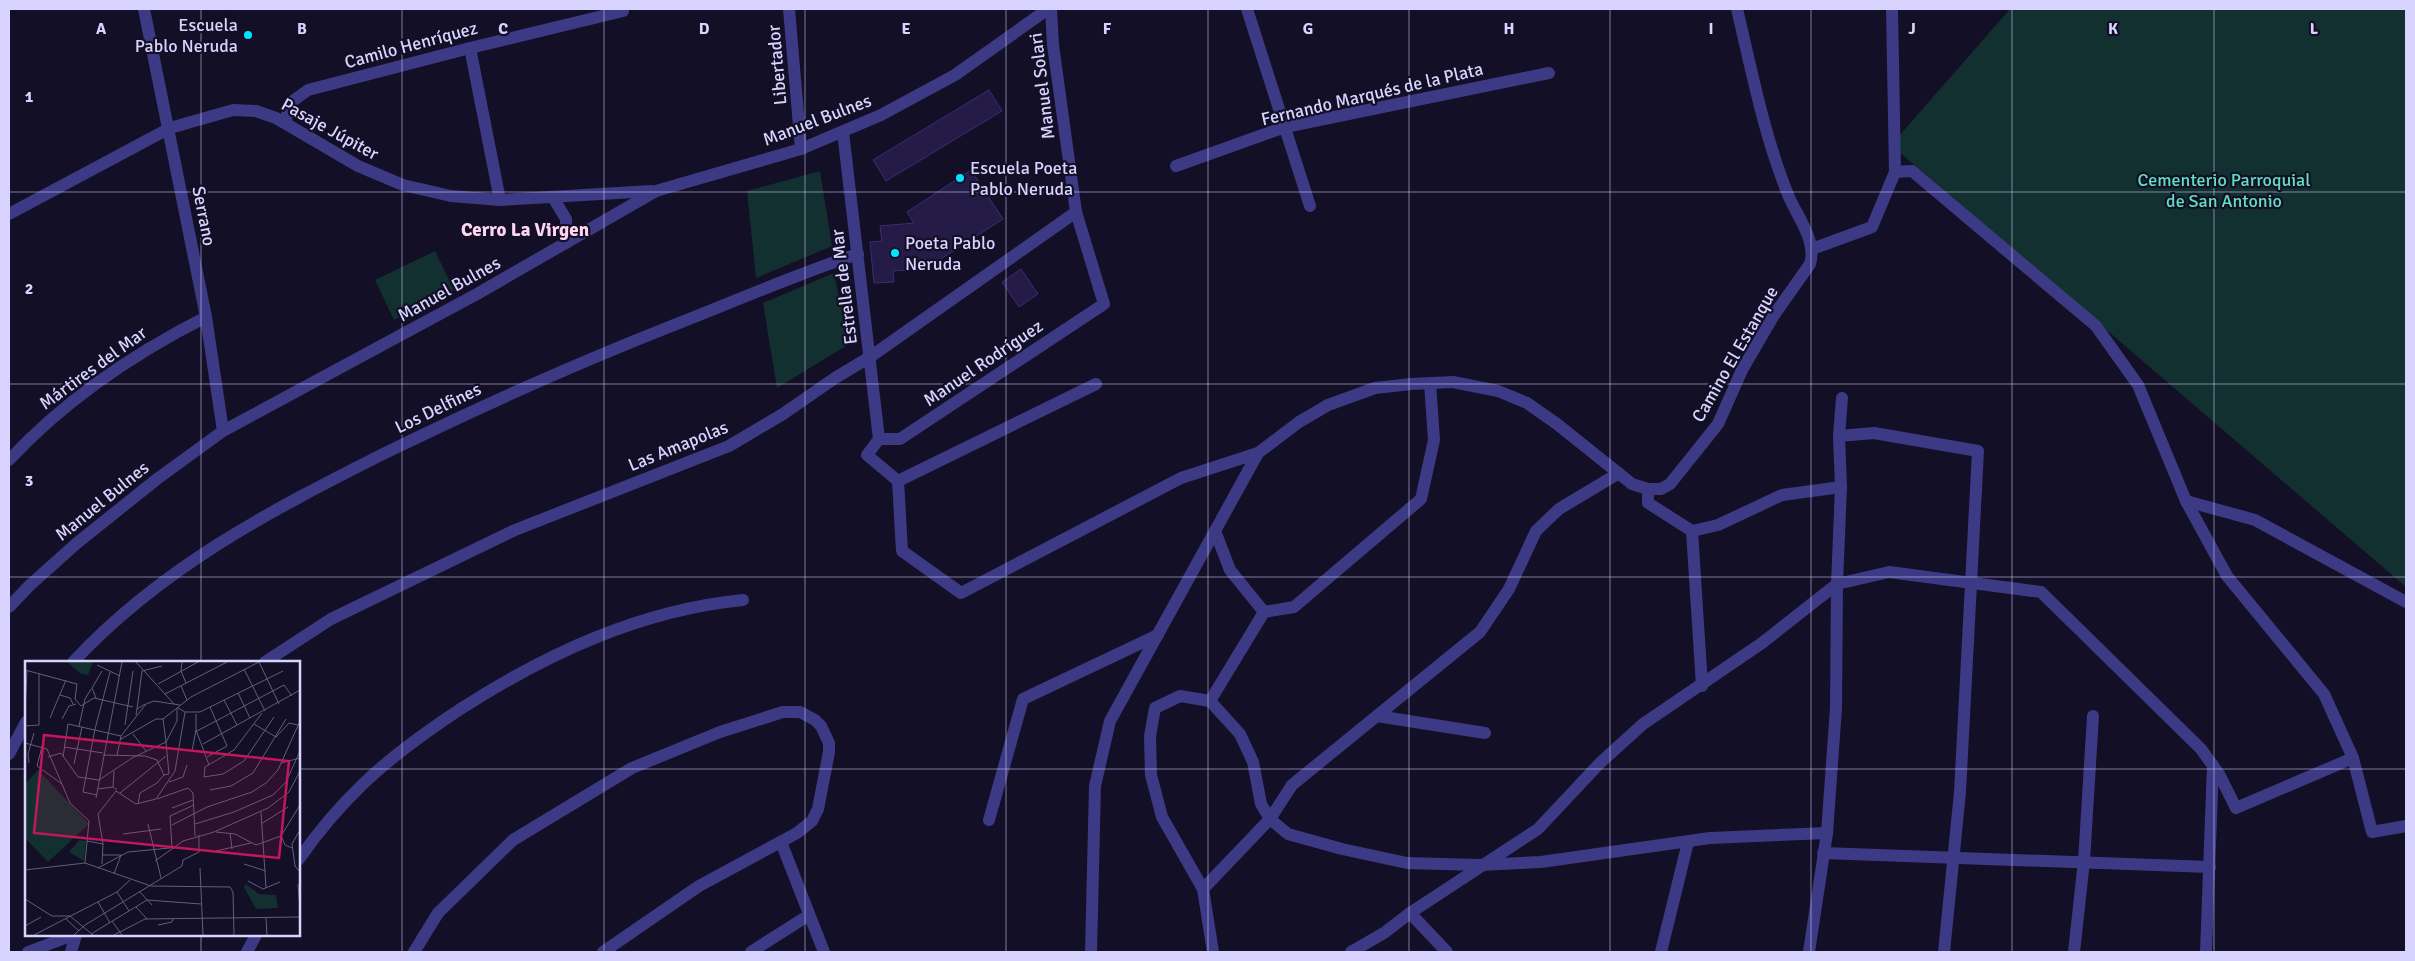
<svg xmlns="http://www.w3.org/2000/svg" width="2415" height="961" font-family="Signika,sans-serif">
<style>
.green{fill:#12302f}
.building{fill:#241b47;stroke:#3b2d73}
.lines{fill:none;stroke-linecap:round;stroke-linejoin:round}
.minor{stroke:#3d3a85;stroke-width:12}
.tertiary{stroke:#3d3a85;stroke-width:12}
.grid{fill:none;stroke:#d9d4ff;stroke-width:1;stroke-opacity:0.55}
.poi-dot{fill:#00e5ff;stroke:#130f26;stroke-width:2}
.labels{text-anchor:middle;stroke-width:4.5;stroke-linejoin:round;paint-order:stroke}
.poi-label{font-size:18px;fill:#d9d4ff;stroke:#130f26;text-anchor:start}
.street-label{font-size:18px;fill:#d9d4ff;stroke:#130f26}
.park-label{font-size:18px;fill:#5fe0c0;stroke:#130f26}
.neighbourhood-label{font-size:19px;font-weight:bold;fill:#ffd6f0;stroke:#130f26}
.inset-road{fill:none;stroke:#625e7d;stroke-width:1}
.view{fill:#c2185b;fill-opacity:0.15;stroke:#c2185b;stroke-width:2.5}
.inset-edge{fill:none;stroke:#d9d4ff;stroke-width:2.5}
.grid-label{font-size:16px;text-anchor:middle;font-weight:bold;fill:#d9d4ff;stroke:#130f26;stroke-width:4.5;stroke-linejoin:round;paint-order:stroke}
</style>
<rect width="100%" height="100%" fill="#130f26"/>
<g class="green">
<polygon points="2010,9 2406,9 2406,587 1891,145"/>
<polygon points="820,171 832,246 756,278 747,191"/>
<polygon points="435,251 454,290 394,320 375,280"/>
<polygon points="834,273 849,344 777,388 763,303"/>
</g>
<g class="building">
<polygon points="989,90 1002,111 886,181 873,160"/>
<polygon points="971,170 1003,219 936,262 907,265 908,270 893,271 894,282 874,283 870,242 882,241 880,226 914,223 907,212"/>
<polygon points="1021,269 1038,294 1019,307 1002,282"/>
</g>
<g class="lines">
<g class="minor">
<polyline points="144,9 206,317 223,431"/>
<polyline points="789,9 801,149"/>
<polyline points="1247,9 1310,206"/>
<polyline points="470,48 500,200"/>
<polyline points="285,123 290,103 308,90 470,48 623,11"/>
<polyline points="843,132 879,439"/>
<polyline points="1176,166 1285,127 1549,73"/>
<polyline points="1895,172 1912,171 2096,326 2138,385 2186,501 2227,576 2324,694 2353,758 2372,832 2406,826"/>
<polyline points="1812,249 1872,227 1895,172 1892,9"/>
<polyline points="1839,436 1874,433 1978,451 1960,792 1944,952"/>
<polyline points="879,439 900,439 1104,304 1076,212 1053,45 1051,9"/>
<polyline points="879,439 867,455 898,481 902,551 961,593 1181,478 1258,453"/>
<path d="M9,460C65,400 133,354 206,317"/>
<polyline points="898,481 1096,384"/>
<polyline points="1648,489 1648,503 1692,531 1718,525 1782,495 1841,487"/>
<polyline points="2186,501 2255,520 2406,602"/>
<polyline points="1215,531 1230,570 1264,612"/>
<polyline points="1692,531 1702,686"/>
<path d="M73,662C162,567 268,512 383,454C479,407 575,364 674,325C736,301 796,274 858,254"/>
<polyline points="265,662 331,619 515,530 729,446 783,414 835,378 870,357 1076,212"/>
<polyline points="1210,701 1264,612 1294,607 1421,499 1434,440 1430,383"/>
<polyline points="1377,716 1485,733"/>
<polyline points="9,754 26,722"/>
<polyline points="989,820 1023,699 1158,635"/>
<polyline points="781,842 824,952"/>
<polyline points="1823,853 2210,867"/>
<path d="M299,859C318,832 339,807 363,784C393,755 427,731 462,708C548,653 641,610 743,600"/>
<polyline points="1203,889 1270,819 1292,785 1480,632 1509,589 1536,531 1559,509 1619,473"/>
<polyline points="1410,913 1447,952"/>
<polyline points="28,952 73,935"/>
<polyline points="71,952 76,935"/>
<polyline points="247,952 256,935"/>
<polyline points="414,952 438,913 513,840 632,768 720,732 783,712 800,712 815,720 821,726 829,743 829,752 818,809 812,821 797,833 699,886 603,952"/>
<polyline points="751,952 809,915"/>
<path d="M1091,952L1095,786L1110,721L1258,453L1299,422L1328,405L1375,388L1411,384L1453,382L1498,391L1527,403L1557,424L1632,484L1648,489H1661L1670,484L1718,424L1742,370L1774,315L1810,264C1817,241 1798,218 1789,197C1764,136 1752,72 1737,9"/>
<polyline points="1213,952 1203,889 1162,817 1151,775 1150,736 1155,708 1180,696 1210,701 1240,734 1253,762 1261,804 1270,819 1288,834 1342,849 1407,863 1479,865 1541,862 1710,838 1827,833"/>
<polyline points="1351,952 1384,933 1410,913 1538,829 1600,763 1643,724 1762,643 1837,584 1889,572 2041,592 2201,749 2219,774 2236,808 2353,758"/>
<polyline points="1661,952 1688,842"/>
<polyline points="1809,952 1827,833 1836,708 1837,584 1841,487 1839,436 1842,398"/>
<polyline points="2074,952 2084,861 2093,716"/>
<polyline points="2206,952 2213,765"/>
</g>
<g class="tertiary">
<polyline points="554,199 566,219 566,243"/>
<polyline points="9,214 170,128 233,110 256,111 276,118 358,166 403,185 451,196 500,200 651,191"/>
<polyline points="9,607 30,585 77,543 157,479 223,431 477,294 656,191 801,149 881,115 955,75 1048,9"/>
</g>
</g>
<path class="grid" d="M201,9V662M402,9V952M604,9V952M805,9V952M1006,9V952M1208,9V952M1409,9V952M1610,9V952M1811,9V952M2012,9V952M2214,9V952M9,192H2406M9,384H2406M9,577H2406M9,769H26M299,769H2406M201,935V952"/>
<g class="poi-dot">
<circle cx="248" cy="35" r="5"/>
<circle cx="960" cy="178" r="5"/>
<circle cx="895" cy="253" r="5"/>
</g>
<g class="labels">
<g class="poi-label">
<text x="238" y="31" text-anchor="end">Escuela<tspan x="238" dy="21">Pablo Neruda</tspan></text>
<text x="970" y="174">Escuela Poeta<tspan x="970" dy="21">Pablo Neruda</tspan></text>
<text x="905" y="249">Poeta Pablo<tspan x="905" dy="21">Neruda</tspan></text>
</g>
<g class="street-label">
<text transform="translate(411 45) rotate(-15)" y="6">Camilo Henríquez</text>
<text transform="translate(777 65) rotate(-95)" y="6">Libertador</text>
<text transform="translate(1042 86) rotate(-97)" y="6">Manuel Solari</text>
<text transform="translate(1372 94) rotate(-13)" y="6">Fernando Marqués de la Plata</text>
<text transform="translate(817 120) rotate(-21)" y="6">Manuel Bulnes</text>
<text transform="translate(330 129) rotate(29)" y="6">Pasaje Júpiter</text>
<text transform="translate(204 216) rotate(79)" y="6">Serrano</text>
<text transform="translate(844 287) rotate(-97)" y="6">Estrella de Mar</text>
<text transform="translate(449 289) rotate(-29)" y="6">Manuel Bulnes</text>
<text transform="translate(1735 354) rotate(-60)" y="6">Camino El Estanque</text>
<text transform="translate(983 363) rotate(-34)" y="6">Manuel Rodríguez</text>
<text transform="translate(93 368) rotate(-36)" y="6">Mártires del Mar</text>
<text transform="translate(438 408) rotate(-26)" y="6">Los Delfines</text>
<text transform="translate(678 446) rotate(-22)" y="6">Las Amapolas</text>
<text transform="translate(102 501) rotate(-39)" y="6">Manuel Bulnes</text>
</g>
<g class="park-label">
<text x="2224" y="186">Cementerio Parroquial<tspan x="2224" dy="21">de San Antonio</tspan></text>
</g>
<g class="neighbourhood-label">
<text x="525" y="236">Cerro La Virgen</text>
</g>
</g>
<g transform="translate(25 661)">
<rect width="275" height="275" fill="#130f26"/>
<path d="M42,1H68L63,14L56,13ZM13,109L64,163L23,201L0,177V123ZM54,179L61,180L59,200L44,191ZM221,223L234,233L251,234L253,247L231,248L219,226Z" fill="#12302f"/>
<path class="inset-road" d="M111,1L149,43M157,1L156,10L161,22M234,1L254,43M72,4L95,15M219,8L240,50M0,9L52,23L50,38L56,45L69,37L108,46M133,23L173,1M156,25L162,39M213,32L225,57M140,33L202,1M35,34L45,37L48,43M71,37L67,27L77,10M199,39L212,64M153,47L160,51H175L258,10M112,48L117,10L137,5M0,51L2,10M237,52L209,89L180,106L179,116L198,113L219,100L249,56M171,53V69L184,104M111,54L112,48L120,43M25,57L41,19M37,58L44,45L51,43M229,63L251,76L264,62L273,64M100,64L108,10M0,65L14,64V12M54,65L60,38L66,28M172,70L259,24L267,35M108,73L121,90M20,74L12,105L37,123M96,78L131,58H138L166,36L234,1M0,82L22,88L45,142L64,160M178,83L275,29M39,86L78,92M167,90L171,69M78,94L120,95L132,99L139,114L144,113L141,81L152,60V47M92,94L96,75L121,43L129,40L155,44M23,96L36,92L53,116L74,119L107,97L141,81L138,58M38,96L43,63L96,75M182,96L202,85L185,46M4,102L3,93L9,72M256,102L275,97M49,103L57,66M144,121L158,116L162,104M88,126L89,110M72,128L88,126L92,129M185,129L206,125L228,112L261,58M95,132L141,95M72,134L58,131L70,68L85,11M71,137L97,1M132,138L163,127L168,132L170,175M113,143L115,132L132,122L139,114M147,147L168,139M236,151L241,227M73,153L91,130L111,143L131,138L150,110L160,51M73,153L78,183L77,203M123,163L136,217M170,163L209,151L248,134L261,121L275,90M236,163L263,146M147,164L182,146L227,131L241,122L253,109L275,60M275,169L267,183L270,205L275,211M191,171L210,173L231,184L256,175M205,172L207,188M98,173L136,168M256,175L275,144M256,175L260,184L267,187M62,180L78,183M147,186L145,155L169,144M191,190L226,182M78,194H96L89,213M130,200L158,180L189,171L243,147L264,131L275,110M60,202L64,160M219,203L241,210M73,207L103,191L145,187M175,207L178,274M0,209L60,202L126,225L205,226L208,231L209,274M223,220L238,228L255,221M273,223L275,248M114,230L127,244M92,231L104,250M0,238L27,255H45L68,274M73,241L85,262M111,246L122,258M241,257L242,274M41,258L54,270M87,260L97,274M133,264L147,261L148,258M0,265L16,256M66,273L122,239L176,243M9,274L92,231L105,219M49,274L60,264L157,205L158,199L174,191V174M89,274L120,258L275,256"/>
<path class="view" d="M19,74L264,100L254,197L9,172Z"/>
<rect width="275" height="275" class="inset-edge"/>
</g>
<g class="grid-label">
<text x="101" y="34">A</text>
<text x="302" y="34">B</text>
<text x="503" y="34">C</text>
<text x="704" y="34">D</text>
<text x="906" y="34">E</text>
<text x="1107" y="34">F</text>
<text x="1308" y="34">G</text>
<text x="1509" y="34">H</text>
<text x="1711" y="34">I</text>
<text x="1912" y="34">J</text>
<text x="2113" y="34">K</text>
<text x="2314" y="34">L</text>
<text x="29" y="102">1</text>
<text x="29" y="294">2</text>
<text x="29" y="486">3</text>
</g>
<rect width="2415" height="961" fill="none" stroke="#d9d4ff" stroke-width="20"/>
</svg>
